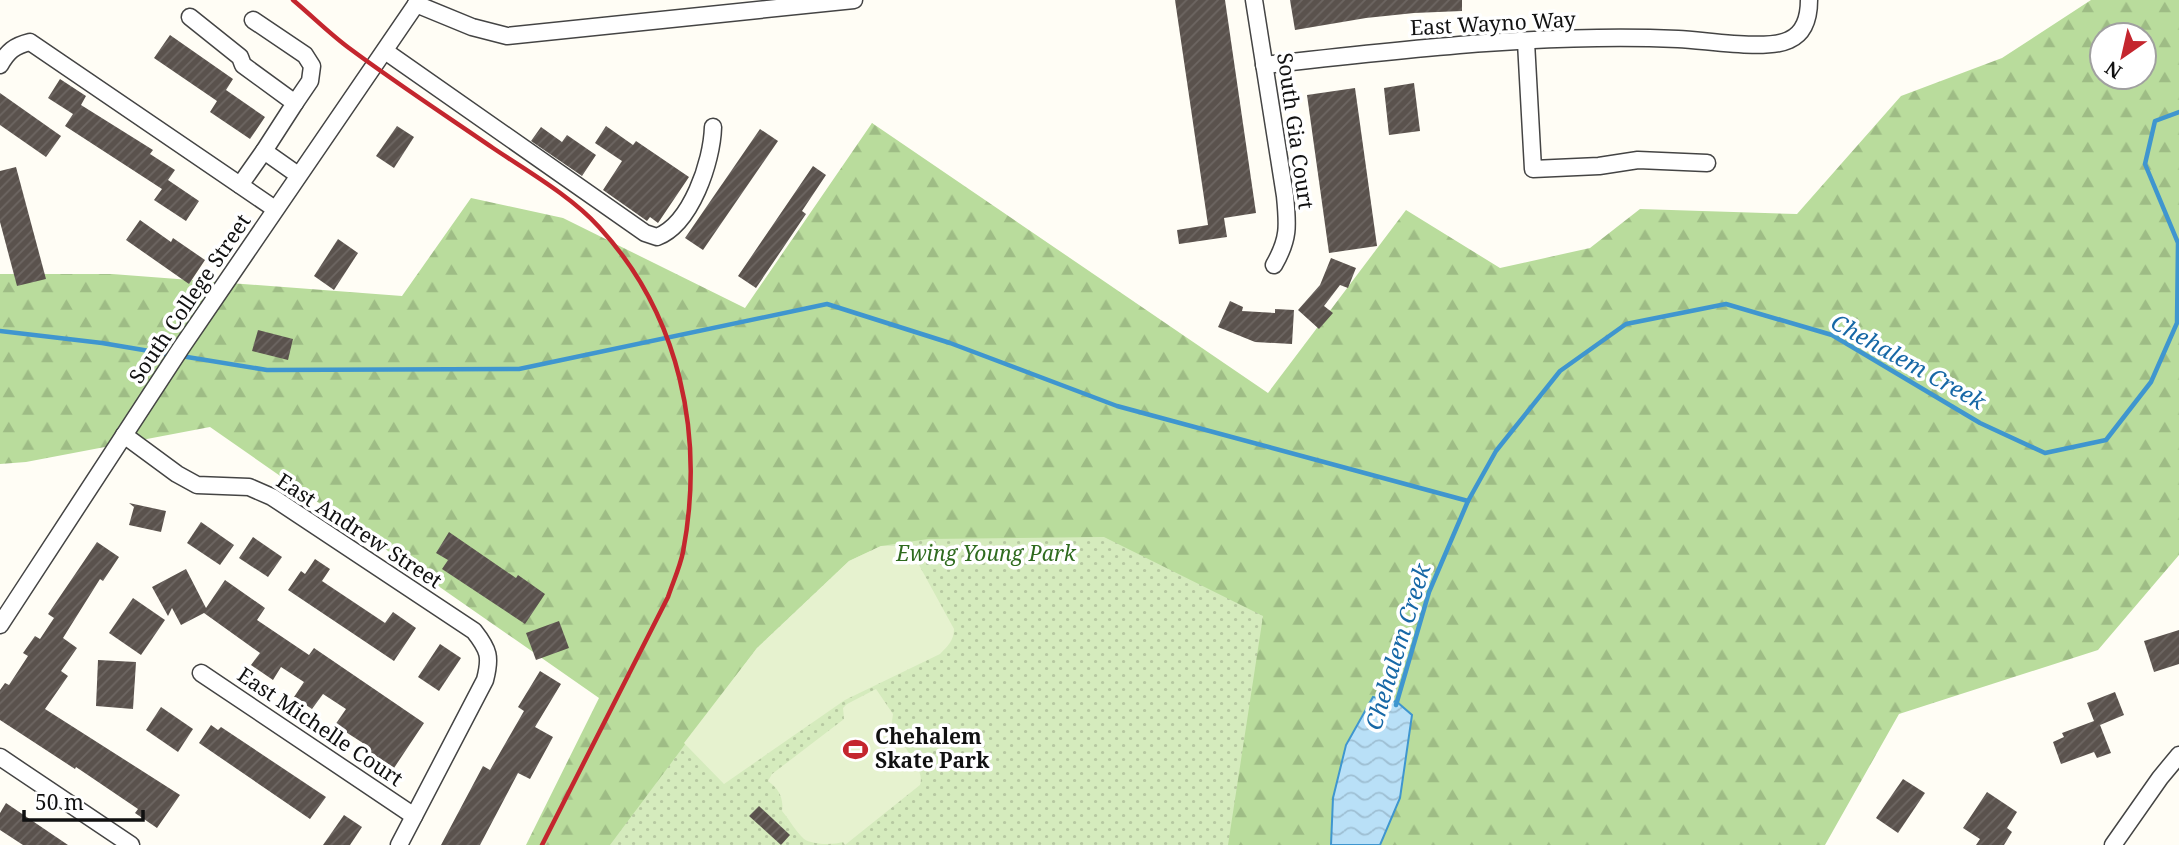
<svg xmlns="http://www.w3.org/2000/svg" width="2179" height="845" font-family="'Noto Serif',serif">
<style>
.grass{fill:url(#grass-dots)}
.forest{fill:url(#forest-firs);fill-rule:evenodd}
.pitch{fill:#e6f2cf}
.water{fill:url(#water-waves);stroke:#3f96cf;stroke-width:2}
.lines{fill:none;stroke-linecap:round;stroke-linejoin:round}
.stream{stroke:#3f96cf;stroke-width:4.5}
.building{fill:url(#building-hatch)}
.minor-casing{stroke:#444;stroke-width:19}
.minor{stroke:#fff;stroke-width:16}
.rail{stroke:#c4262e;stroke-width:4.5}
.labels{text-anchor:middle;stroke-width:7;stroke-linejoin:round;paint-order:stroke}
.street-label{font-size:21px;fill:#111;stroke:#fff}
.park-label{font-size:21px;font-style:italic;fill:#2f6b1f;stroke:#fff}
.poi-label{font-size:21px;font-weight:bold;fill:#111;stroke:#fff;text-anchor:start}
.water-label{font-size:23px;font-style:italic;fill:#1768a6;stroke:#fff}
</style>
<defs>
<pattern id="grass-dots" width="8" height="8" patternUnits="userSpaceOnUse" patternTransform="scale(1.75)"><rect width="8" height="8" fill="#d5ebbd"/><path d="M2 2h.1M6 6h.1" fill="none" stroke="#b6c8a1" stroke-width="1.8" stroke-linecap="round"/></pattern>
<pattern id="forest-firs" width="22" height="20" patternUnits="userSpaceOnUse" patternTransform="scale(1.75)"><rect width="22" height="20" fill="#b9dc9c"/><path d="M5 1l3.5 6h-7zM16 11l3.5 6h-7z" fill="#9ebc85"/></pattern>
<pattern id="water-waves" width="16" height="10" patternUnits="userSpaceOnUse" patternTransform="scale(1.75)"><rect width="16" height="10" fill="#b9e0f7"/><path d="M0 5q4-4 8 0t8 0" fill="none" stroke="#9ebfd3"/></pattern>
<pattern id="building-hatch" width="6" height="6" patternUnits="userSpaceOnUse" patternTransform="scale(1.75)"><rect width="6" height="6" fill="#5a524d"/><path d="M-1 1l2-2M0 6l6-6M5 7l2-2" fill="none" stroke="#6d6662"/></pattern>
</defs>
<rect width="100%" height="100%" fill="#fffdf5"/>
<polygon class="grass" points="872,123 1658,845 554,845"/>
<path class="forest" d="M2091,0H2179V555L2098,650L1899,714L1825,845H1228L1263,616L1104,537L928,539L881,546L849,561L757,648L610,845H526L599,698L210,427L26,462L0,464V274H112L402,296L471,198L563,218L745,308L872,123L1268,393L1406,210L1500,268L1590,248L1640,209L1797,214L1901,96L2002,58ZM2102,35H2144V77H2102Z"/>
<g class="pitch">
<path d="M881,546H895L913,554L954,629C954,640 948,646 940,654L845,700L724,784L684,743L757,648L849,561Z"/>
<path d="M876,689L893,714L891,729C900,742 926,769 920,785L845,845L843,842C834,845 812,845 804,839C796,832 789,819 782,811C784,798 778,788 768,781L772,774L844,719L843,708L847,704Z"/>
</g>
<polygon class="water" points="1373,697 1397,702 1412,715 1400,798 1380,845 1331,845 1333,798 1346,745"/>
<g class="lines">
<g class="stream">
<polyline points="0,331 102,343 173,355"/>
<polyline points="181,356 267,370 519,369 827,304 950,343 1117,406 1468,501"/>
<polyline points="1396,705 1429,592 1468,501 1496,451 1560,371 1626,324 1726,304 1832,335 1980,423 2045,453 2106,440 2151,382 2177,323 2178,243 2145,164 2155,121 2179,112"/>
</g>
</g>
<g class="building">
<polygon points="1175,0 1225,0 1256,213 1224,218 1227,237 1179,244 1177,230 1208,225"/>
<polygon points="1290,0 1462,0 1462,11 1414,13 1366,18 1295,30"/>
<polygon points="170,35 233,79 226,90 265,117 250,139 210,112 217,101 154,58"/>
<polygon points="60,79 86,96 81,105 153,150 150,154 175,170 168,180 199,201 186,221 154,200 162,189 65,126 73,114 48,98"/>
<polygon points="1414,83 1420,131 1389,135 1384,88"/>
<polygon points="1355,88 1377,246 1329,253 1307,95"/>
<polygon points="0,93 61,136 46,157 0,125"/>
<polygon points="397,126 414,137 394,168 376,156"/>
<polygon points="606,126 633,145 636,141 689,177 658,223 650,217 647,221 603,190 622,161 595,143"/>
<polygon points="541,127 562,142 567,135 596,155 582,176 531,141"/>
<polygon points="760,129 778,141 703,250 685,238"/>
<polygon points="813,166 826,175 802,211 806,214 756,288 738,276"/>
<polygon points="16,167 46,279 17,286 0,222 0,171"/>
<polygon points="140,220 171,242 173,238 205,260 189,284 126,240"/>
<polygon points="338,239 358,253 334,290 314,276"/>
<polygon points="1331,258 1356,268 1348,288 1340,285 1324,306 1333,313 1319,329 1298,310 1320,285"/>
<polygon points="1230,301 1243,307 1242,311 1275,313 1275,309 1294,310 1292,344 1255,342 1218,327"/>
<polygon points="258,330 293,339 288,360 252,351"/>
<polygon points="129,503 166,511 161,532 129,525 134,507"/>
<polygon points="201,522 234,545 220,565 187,543"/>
<polygon points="449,532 516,578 518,575 545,594 525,624 442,569 448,560 436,553"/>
<polygon points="253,537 282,557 268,577 239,558"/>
<polygon points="97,542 119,557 103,581 100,579 63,638 77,648 61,671 68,676 45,709 180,795 157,828 135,813 138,809 76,767 75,769 0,720 0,690 5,683 9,685 28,656 23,653 35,636 40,639 54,618 48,614"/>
<polygon points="315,559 330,569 322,581 385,623 393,612 416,628 394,661 288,590 301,571 305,574"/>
<polygon points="186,569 206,608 225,580 265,608 257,620 309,655 314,648 424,723 394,768 367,750 369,747 335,725 346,709 323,694 312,709 294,697 304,682 281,667 273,680 251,665 260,653 204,613 181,625 172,608 168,616 152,587"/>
<polygon points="133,598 165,620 141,655 109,633"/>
<polygon points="559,621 569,648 536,660 526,633"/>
<polygon points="2179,630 2179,664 2154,672 2144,641"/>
<polygon points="440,644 461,658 439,691 418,677"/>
<polygon points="98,660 136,662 133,709 96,706"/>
<polygon points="540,671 561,684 535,727 553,737 530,779 518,773 480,845 441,845 483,766 490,770 524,711 518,707"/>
<polygon points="2115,692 2124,715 2100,725 2111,753 2097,758 2094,752 2061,764 2053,742 2064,737 2062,733 2094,721 2087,703"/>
<polygon points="161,707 193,729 178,752 146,730"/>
<polygon points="211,725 218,730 221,727 326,797 310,819 199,743"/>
<polygon points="1903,779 1925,793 1898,833 1876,818"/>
<polygon points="1987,792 2017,812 2007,828 2012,832 2004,845 1976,845 1980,839 1963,828"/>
<polygon points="6,803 68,845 23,845 0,830 0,813"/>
<polygon points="759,806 790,835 781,845 749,816"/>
<polygon points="344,815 362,827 350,845 323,845"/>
</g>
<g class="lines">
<defs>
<g id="minor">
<path d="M1254,0L1285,196C1288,226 1289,239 1274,265"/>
<polyline points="416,4 472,27 507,36 854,0"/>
<polyline points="190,17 240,57 243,65 295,103 264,151 298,175"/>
<polyline points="253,20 305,55 312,66 310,81 295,103"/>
<polyline points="1526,42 1533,169 1599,166 1638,160 1707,163"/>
<path d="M385,51L645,233L657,237C691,224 712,162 713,127"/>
<path d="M0,65C8,51 14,46 30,42L275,209"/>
<path d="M1264,65C1401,50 1540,33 1678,39C1706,40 1766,51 1789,40C1805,33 1809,16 1809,0"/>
<polyline points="240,185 264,151"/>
<path d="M124,435L177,474L197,485L249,487L272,497L474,631C489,650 491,657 485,680L399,845"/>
<polyline points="0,625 181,348 419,0"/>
<polyline points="201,673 414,816"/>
<polyline points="0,757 131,845"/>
<polyline points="2113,845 2160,778 2179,755"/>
</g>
</defs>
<use href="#minor" class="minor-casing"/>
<use href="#minor" class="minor"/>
<path class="rail" d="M293,0C312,16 330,34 349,48C396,83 445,115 493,148C527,171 571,196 599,227C680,315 705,435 683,552C680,567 673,582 668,597L542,845"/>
</g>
<defs>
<symbol id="stadium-bare" viewBox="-9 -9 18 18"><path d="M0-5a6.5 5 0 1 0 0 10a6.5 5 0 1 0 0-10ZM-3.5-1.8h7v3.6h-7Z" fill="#c4262e" stroke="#fff" stroke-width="2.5" paint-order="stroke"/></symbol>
</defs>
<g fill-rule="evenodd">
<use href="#stadium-bare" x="838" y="732" width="35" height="35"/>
</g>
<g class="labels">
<g class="street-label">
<text transform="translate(1493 24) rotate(-3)" y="7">East Wayno Way</text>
<text transform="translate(1295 131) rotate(82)" y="7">South Gia Court</text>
<text transform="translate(190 299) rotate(-56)" y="7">South College Street</text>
<text transform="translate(359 531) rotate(33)" y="7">East Andrew Street</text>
<text transform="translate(320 727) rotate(34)" y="7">East Michelle Court</text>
</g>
<g class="park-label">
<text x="986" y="561">Ewing Young Park</text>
</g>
<g class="poi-label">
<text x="875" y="744">Chehalem<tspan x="875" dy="24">Skate Park</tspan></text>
</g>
<g class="water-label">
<text transform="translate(1908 362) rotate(29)" y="8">Chehalem Creek</text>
<text transform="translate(1398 647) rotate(-73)" y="8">Chehalem Creek</text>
</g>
</g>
<g transform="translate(2123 56) rotate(214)"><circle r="33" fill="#ffffff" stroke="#a0a0a0" stroke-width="2"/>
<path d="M0-5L12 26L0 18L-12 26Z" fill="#c4262e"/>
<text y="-10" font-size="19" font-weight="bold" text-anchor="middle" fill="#111111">N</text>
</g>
<path d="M24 810v10h119v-10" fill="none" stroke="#111111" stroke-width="3.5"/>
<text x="35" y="810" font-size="21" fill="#111111" stroke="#ffffff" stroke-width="5" paint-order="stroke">50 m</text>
</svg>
